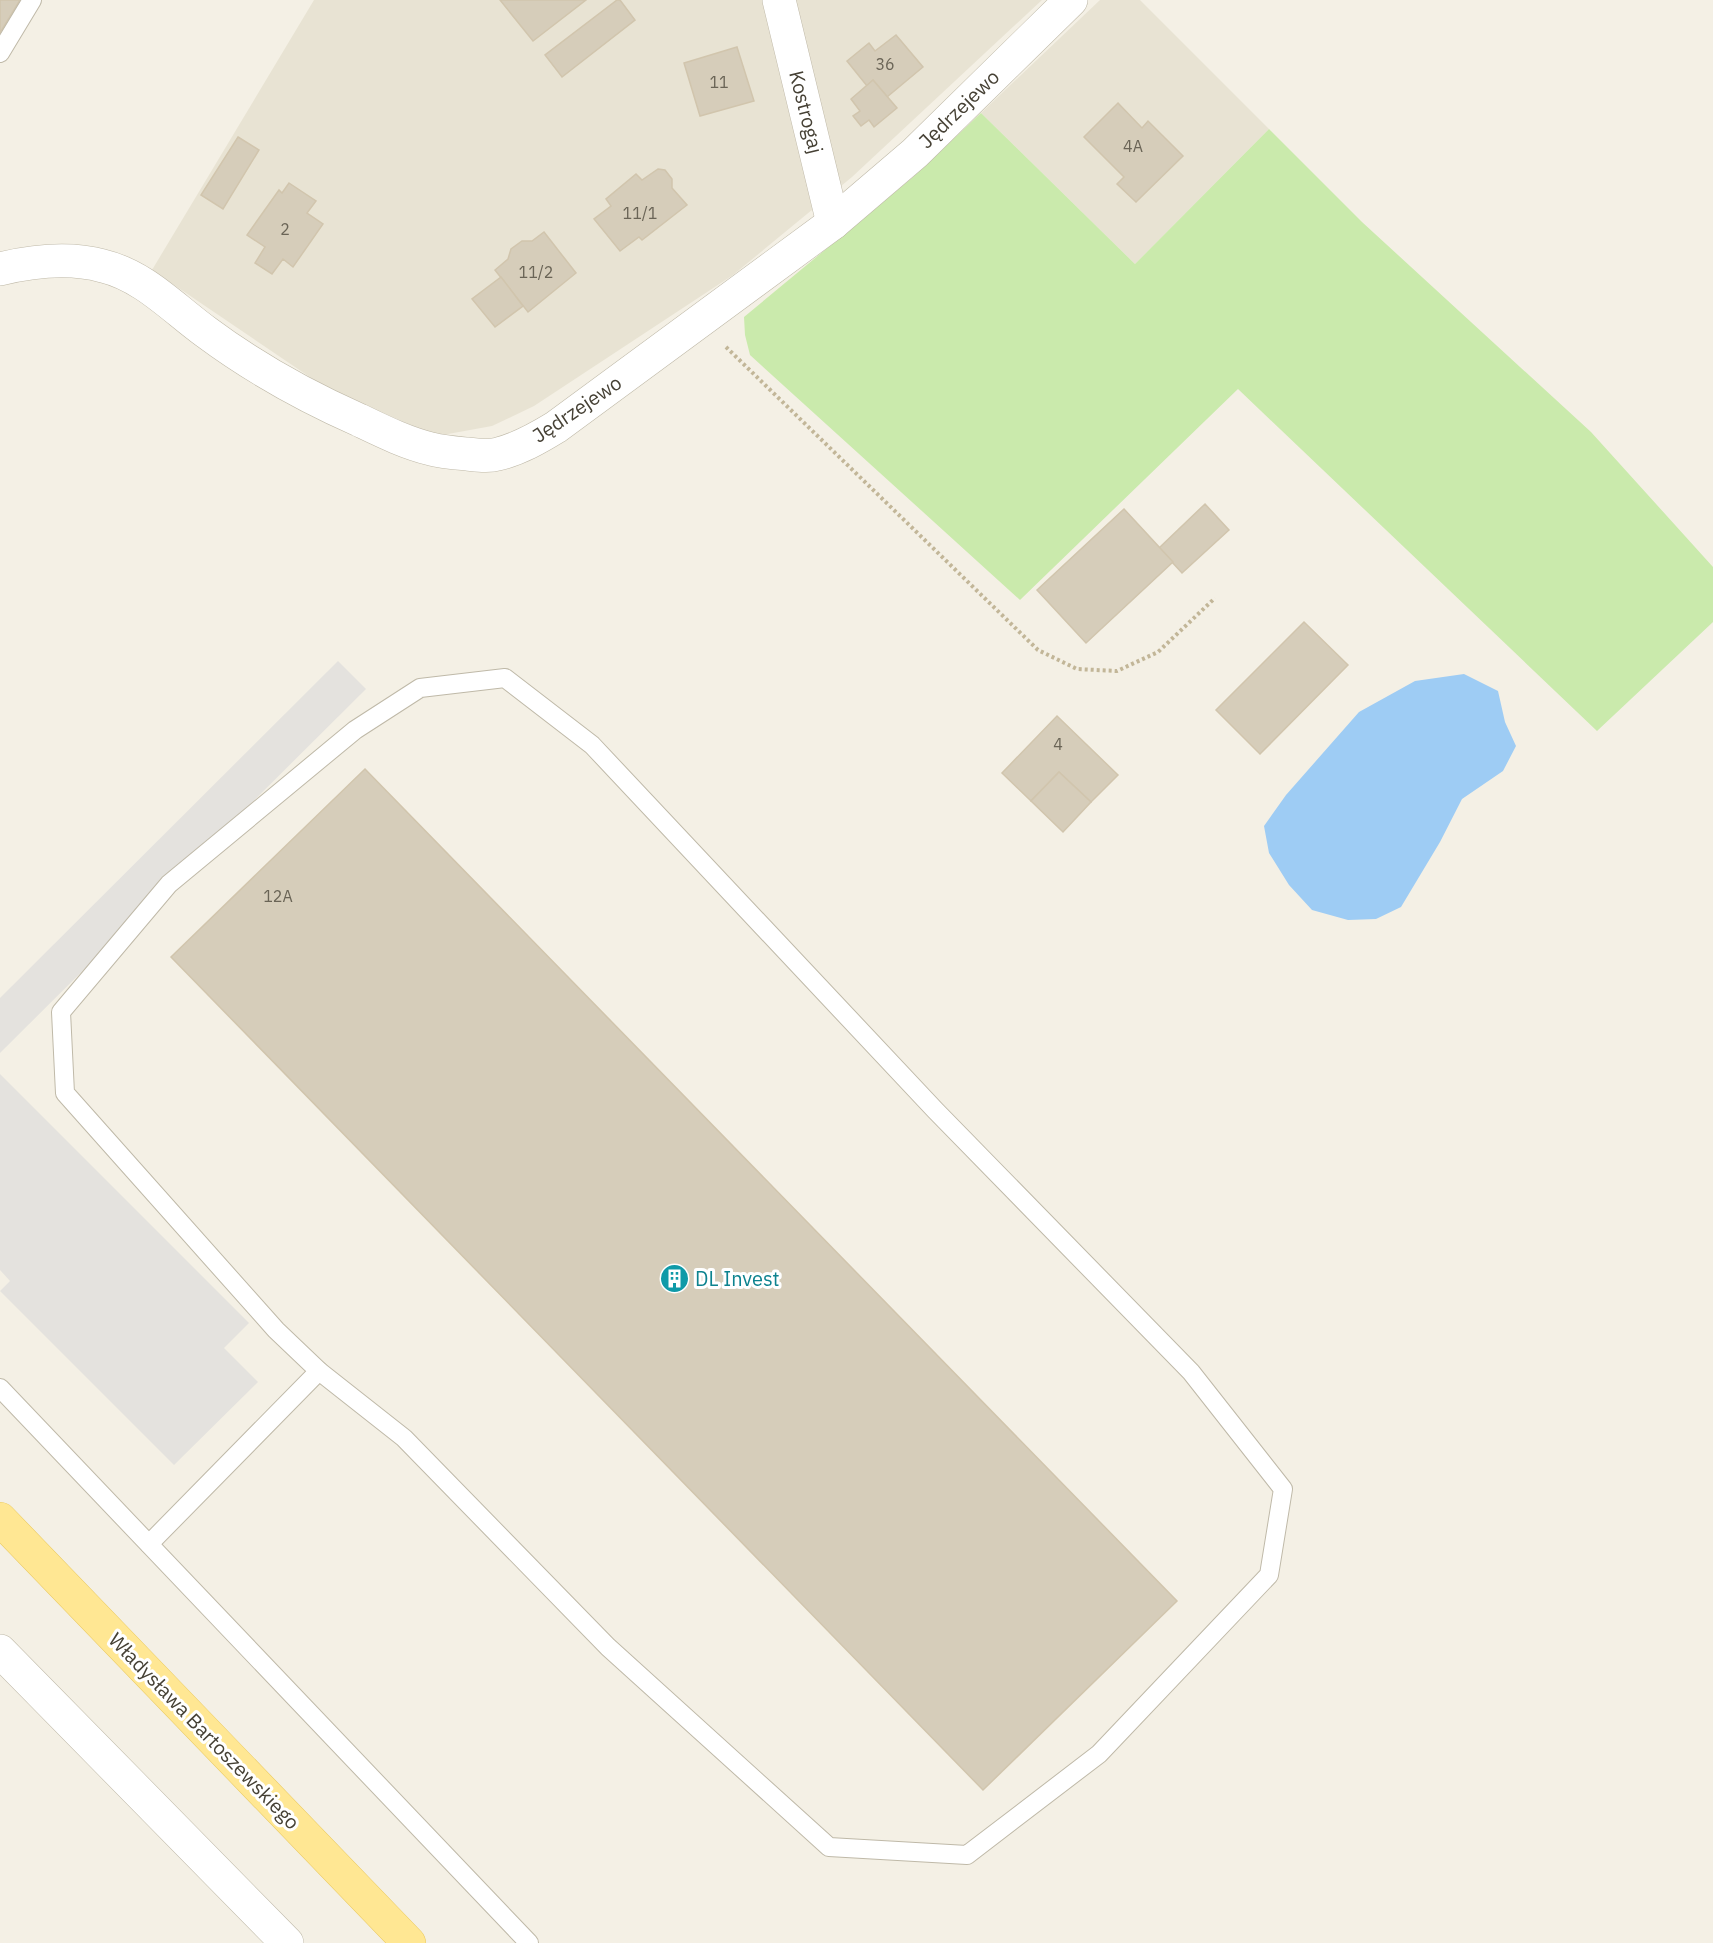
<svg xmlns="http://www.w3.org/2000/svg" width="1713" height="1943" font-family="'IBM Plex Sans',sans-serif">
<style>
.residential{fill:#e8e3d3}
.green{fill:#caeaac}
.parking{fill:#e4e2de}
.water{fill:#9eccf4}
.building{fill:#d6cdba;stroke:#d1c5ad;stroke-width:1.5}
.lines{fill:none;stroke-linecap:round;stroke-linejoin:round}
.service-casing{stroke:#bfb9a8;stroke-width:20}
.minor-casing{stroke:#bfb9a8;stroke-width:34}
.primary-casing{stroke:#e9c85e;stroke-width:34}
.path{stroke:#c2b698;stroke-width:4;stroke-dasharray:3 3;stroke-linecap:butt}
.service{stroke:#fff;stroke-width:18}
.minor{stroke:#fff;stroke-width:33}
.primary{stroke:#ffe793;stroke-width:33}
.labels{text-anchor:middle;stroke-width:6;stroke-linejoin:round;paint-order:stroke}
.number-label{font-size:16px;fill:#6a6456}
.street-label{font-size:20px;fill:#464135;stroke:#fff}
.culture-label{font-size:20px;fill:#0d838f;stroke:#fff;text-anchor:start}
</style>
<rect width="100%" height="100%" fill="#f4f0e5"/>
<g class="residential">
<polygon points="314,0 1042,0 852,177 733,275 534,406 492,426 437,436 329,390 152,270"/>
<polygon points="1100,0 1140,0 1269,129 1135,264 981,113"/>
</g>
<polygon class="green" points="981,113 1135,264 1269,129 1362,222 1591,432 1713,567 1713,622 1597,731 1238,389 1020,600 750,355 745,335 744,317 913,177"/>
<g class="parking">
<polygon points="338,661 366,689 0,1053 0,998"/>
<polygon points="0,1074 249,1323 224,1348 258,1382 174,1465 0,1291 10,1281 0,1270"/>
</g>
<polygon class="water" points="1464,674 1498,691 1505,722 1516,746 1503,771 1462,799 1440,842 1401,907 1376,919 1348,920 1312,910 1289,885 1269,853 1264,826 1286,795 1359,712 1415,681"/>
<g class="building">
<polygon points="0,0 20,0 0,33"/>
<polygon points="500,0 586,0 533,41"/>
<polygon points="617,0 620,0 635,20 562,77 545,55"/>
<polygon points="896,35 923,67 887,97 873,80 867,86 847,61 869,43 875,51"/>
<polygon points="737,47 754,101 700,116 684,63"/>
<polygon points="873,80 897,108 874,127 869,120 861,126 853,116 860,111 851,99"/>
<polygon points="1118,103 1142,128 1148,121 1183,156 1136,202 1117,184 1124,177 1084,137"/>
<polygon points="238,137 259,150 223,209 201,195"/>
<polygon points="658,169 665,170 672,179 672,188 687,205 642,240 639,237 620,251 594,219 611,206 606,199 636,174 642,180"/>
<polygon points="289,183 316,201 307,213 323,224 293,267 283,259 272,274 255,263 265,247 247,235 279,190 282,193"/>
<polygon points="544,232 576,273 528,312 495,270 508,259 511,249 522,241 532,241"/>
<polygon points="501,277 523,306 495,327 472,299"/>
<polygon points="1205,504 1229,530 1182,573 1159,548"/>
<polygon points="1124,509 1173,562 1086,643 1037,590"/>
<polygon points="1304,622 1348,665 1260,754 1216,710"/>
<polygon points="1057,716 1118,775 1091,802 1059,772 1031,801 1002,773"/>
<polygon points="365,769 1177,1601 983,1790 171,957"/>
<polygon points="1059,772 1091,802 1063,832 1031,801"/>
</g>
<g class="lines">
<defs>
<g id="service">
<polyline points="0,53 32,0"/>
<polygon points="505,678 592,745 935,1110 1191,1372 1283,1489 1269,1575 1099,1754 967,1855 829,1847 608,1647 404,1438 319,1371 276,1330 65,1093 61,1012 169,884 355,730 420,688"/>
<polyline points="0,1388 529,1943"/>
<polyline points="149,1544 319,1371"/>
</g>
<g id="minor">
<polyline points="779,0 833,223"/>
<path d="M0,269C33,261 70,257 103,266C144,276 173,308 206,332C253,367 305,396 359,420C382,431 406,443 431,449C442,452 455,453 467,454C477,455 488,457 498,454C519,449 538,438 556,427L833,223L915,153L1071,0"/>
<polyline points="0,1651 287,1943"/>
</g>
<polyline id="primary" points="0,1519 409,1943"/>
</defs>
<use href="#service" class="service-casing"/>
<use href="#minor" class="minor-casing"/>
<use href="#primary" class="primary-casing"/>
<polyline class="path" points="726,347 1038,650 1077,669 1117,671 1158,652 1215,598"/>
<use href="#service" class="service"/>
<use href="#minor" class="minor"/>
<use href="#primary" class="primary"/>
</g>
<defs>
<symbol id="building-disc" viewBox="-11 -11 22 22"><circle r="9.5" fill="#0f9aa8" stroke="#fff"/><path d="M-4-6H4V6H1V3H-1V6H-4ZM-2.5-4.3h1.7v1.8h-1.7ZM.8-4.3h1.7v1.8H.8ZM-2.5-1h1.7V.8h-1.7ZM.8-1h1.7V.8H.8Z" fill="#fff"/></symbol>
</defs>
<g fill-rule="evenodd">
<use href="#building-disc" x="658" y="1262" width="33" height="33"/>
</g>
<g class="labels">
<g class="number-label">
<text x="885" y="70">36</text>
<text x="719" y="88">11</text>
<text x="1133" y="152">4A</text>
<text x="640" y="219">11/1</text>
<text x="285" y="235">2</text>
<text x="536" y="278">11/2</text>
<text x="1058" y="750">4</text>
<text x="278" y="902">12A</text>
</g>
<g class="street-label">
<text transform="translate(959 109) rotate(-44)" y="7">Jędrzejewo</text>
<text transform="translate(806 112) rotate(76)" y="7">Kostrogaj</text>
<text transform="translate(577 409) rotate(-34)" y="7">Jędrzejewo</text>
<text transform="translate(204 1731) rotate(46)" y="7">Władysława Bartoszewskiego</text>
</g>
<g class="culture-label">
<text x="695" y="1286">DL Invest</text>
</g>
</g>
</svg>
